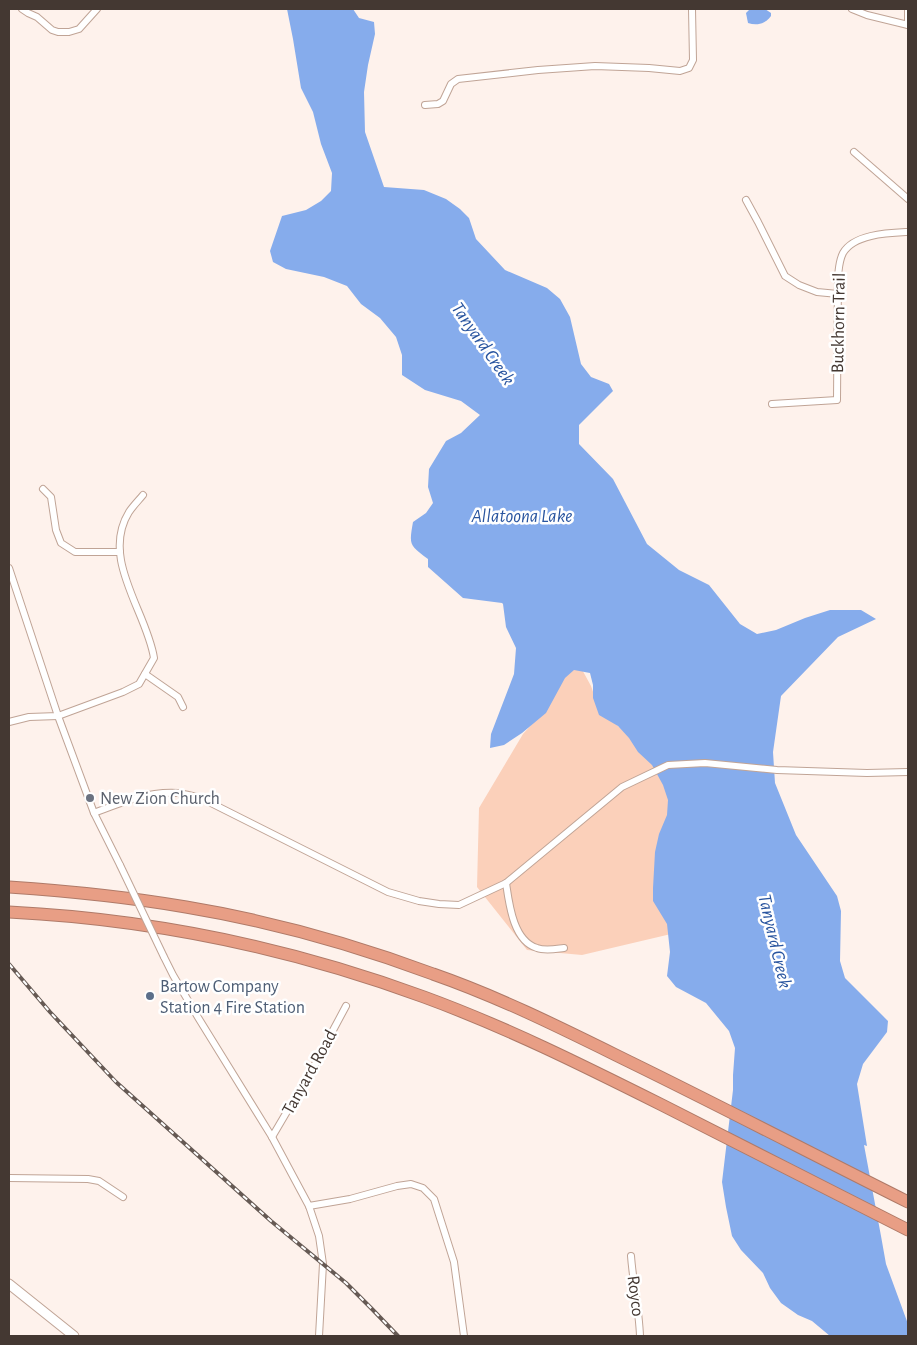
<svg xmlns="http://www.w3.org/2000/svg" width="917" height="1345" font-family="'Alegreya Sans',sans-serif">
<style>
.green{fill:#fbd0ba}
.water{fill:#86acec}
.lines{fill:none;stroke-linecap:round;stroke-linejoin:round}
.street-casing{stroke:#c0a496;stroke-width:8}
.secondary-casing{stroke:#c0a496;stroke-width:11}
.highway-casing{stroke:#af7a68;stroke-width:13}
.street{stroke:#fff;stroke-width:6}
.secondary{stroke:#fff;stroke-width:9}
.highway{stroke:#e89e85;stroke-width:11}
.rail-casing{stroke:#665a54;stroke-width:4}
.rail{stroke:#fff;stroke-width:2;stroke-dasharray:5.5;stroke-linecap:butt}
.street-bridge-casing{stroke:#c0a496;stroke-width:8;stroke-linecap:butt}
.street-bridge{stroke:#fff;stroke-width:6}
.worship-dot{fill:#6b7280;stroke:#fff;stroke-width:2}
.service-dot{fill:#5c6f8a;stroke:#fff;stroke-width:2}
.labels{text-anchor:middle;stroke-width:5;stroke-linejoin:round;paint-order:stroke}
.street-label{font-size:18px;fill:#443832;stroke:#fff}
.worship-label{font-size:18px;fill:#5b616d;stroke:#fff;text-anchor:start}
.service-label{font-size:18px;fill:#4e5e75;stroke:#fff;text-anchor:start}
.water-label{font-size:19px;font-style:italic;fill:#28549f;stroke:#fff}
</style>
<rect width="100%" height="100%" fill="#fef2ec"/>
<polygon class="green" points="579,664 591,686 599,709 651,756 673,790 671,934 582,955 527,950 477,887 479,808 523,734 544,711 561,676"/>
<g class="water">
<path d="M287,9H353L359,18L374,22L375,34L368,65L364,92L365,132L384,187L424,190L446,199L460,209L469,218L476,239L505,270L547,288L560,299L570,317L581,364L591,377L609,384L613,391L579,425V444L613,479L647,544L679,570L709,585L740,624L757,634L776,630L805,618L830,610H861L876,619L838,637L781,696L773,752L775,783L796,835L837,896L841,911L840,961L845,978L888,1021L887,1032L863,1064L857,1084L867,1146L864,1145L881,1236L886,1264L908,1324V1336H830L812,1321L798,1315L781,1303L770,1288L763,1273L741,1250L732,1236L726,1207L722,1182L733,1090V1075L735,1048L729,1031L706,1003L676,987L667,976L670,952L667,924L653,901V888L655,852L659,834L667,815L668,800L663,785L652,765L638,752L629,738L618,726L599,715L593,698V685L590,673L574,670L565,678L546,713L522,733L504,745L490,748L491,734L514,674L516,648L506,627L503,604L502,603L463,598L428,567V559C409,545 409,545 413,522L426,513L433,503L428,487L429,469L446,441L461,433L480,415L461,401L425,390L402,375V355L396,337L380,318L361,304L347,286L324,277L286,269L273,262L270,251L282,216L306,210L321,201L331,191L332,173L321,144L313,112L301,88L293,39Z"/>
<path d="M750,9H765L771,13V16C765,24 757,26 748,23L746,13Z"/>
</g>
<g class="lines">
<defs>
<g id="street">
<polyline points="22,9 28,13 37,17 52,30 58,32 69,32 79,29 97,9"/>
<polyline points="852,9 867,15 908,25"/>
<polyline points="908,25 908,9"/>
<polyline points="425,105 438,104 443,101 451,84 458,79 538,70 595,66 649,68 680,71 689,68 693,60 692,9"/>
<polyline points="854,152 908,199"/>
<polyline points="746,200 758,222 785,276 799,285 817,292 838,294"/>
<path d="M772,404L837,400L838,276C839,268 839,261 843,253C854,234 888,233 908,232"/>
<polyline points="43,489 51,497 56,530 61,543 75,552 120,552"/>
<polyline points="9,568 58,716 94,813 120,865"/>
<polyline points="145,674 178,697 183,707"/>
<path d="M9,722L29,717L58,716L123,692L139,684L154,658C147,612 100,559 129,512C133,506 139,500 143,495"/>
<path d="M94,813C122,802 148,791 178,793C185,794 193,796 201,798L388,892L419,901L439,904L459,905L506,883L622,787L668,765L705,763L777,770L867,773L908,772"/>
<path d="M506,883C509,903 513,941 537,948C545,951 555,949 564,948"/>
<polyline points="164,957 173,975 199,1019 272,1137 309,1206 319,1236 323,1264 319,1336"/>
<polyline points="272,1137 315,1064 346,1006"/>
<polyline points="9,1178 88,1179 99,1181 123,1197"/>
<polyline points="309,1206 350,1199 397,1186 411,1184 423,1188 434,1199 454,1262 464,1336"/>
<path d="M631,1256C633,1283 639,1309 640,1336"/>
</g>
<polyline id="secondary" points="9,1284 74,1336"/>
<g id="highway">
<path d="M9,887C68,891 128,897 186,907C270,921 353,944 433,974C502,998 567,1031 632,1063C724,1108 816,1156 908,1202"/>
<path d="M9,912C151,919 291,948 424,997C506,1027 584,1066 662,1105C744,1147 826,1188 908,1230"/>
</g>
</defs>
<use href="#street" class="street-casing"/>
<use href="#secondary" class="secondary-casing"/>
<use href="#highway" class="highway-casing"/>
<use href="#street" class="street"/>
<use href="#secondary" class="secondary"/>
<use href="#highway" class="highway"/>
<defs>
<polyline id="rail" points="9,964 50,1012 116,1082 271,1221 346,1283 372,1309 398,1336"/>
</defs>
<use href="#rail" class="rail-casing"/>
<use href="#rail" class="rail"/>
<defs>
<polyline id="street-bridge" points="120,865 164,957"/>
</defs>
<use href="#street-bridge" class="street-bridge-casing"/>
<use href="#street-bridge" class="street-bridge"/>
</g>
<circle class="worship-dot" cx="90" cy="798" r="5"/>
<circle class="service-dot" cx="150" cy="996" r="5"/>
<g class="labels">
<g class="street-label">
<text transform="translate(838 323) rotate(-89)" y="6">Buckhorn Trail</text>
<text transform="translate(309 1072) rotate(-61)" y="6">Tanyard Road</text>
<text transform="translate(636 1296) rotate(83)" y="6">Royco</text>
</g>
<g class="worship-label">
<text x="100" y="804">New Zion Church</text>
</g>
<g class="service-label">
<text x="160" y="992">Bartow Company<tspan x="160" dy="21">Station 4 Fire Station</tspan></text>
</g>
<g class="water-label">
<text transform="translate(484 343) rotate(55)" y="7">Tanyard Creek</text>
<text x="522" y="522">Allatoona Lake</text>
<text transform="translate(776 941) rotate(77)" y="7">Tanyard Creek</text>
</g>
</g>
<rect width="917" height="1345" fill="none" stroke="#443832" stroke-width="20"/>
</svg>
